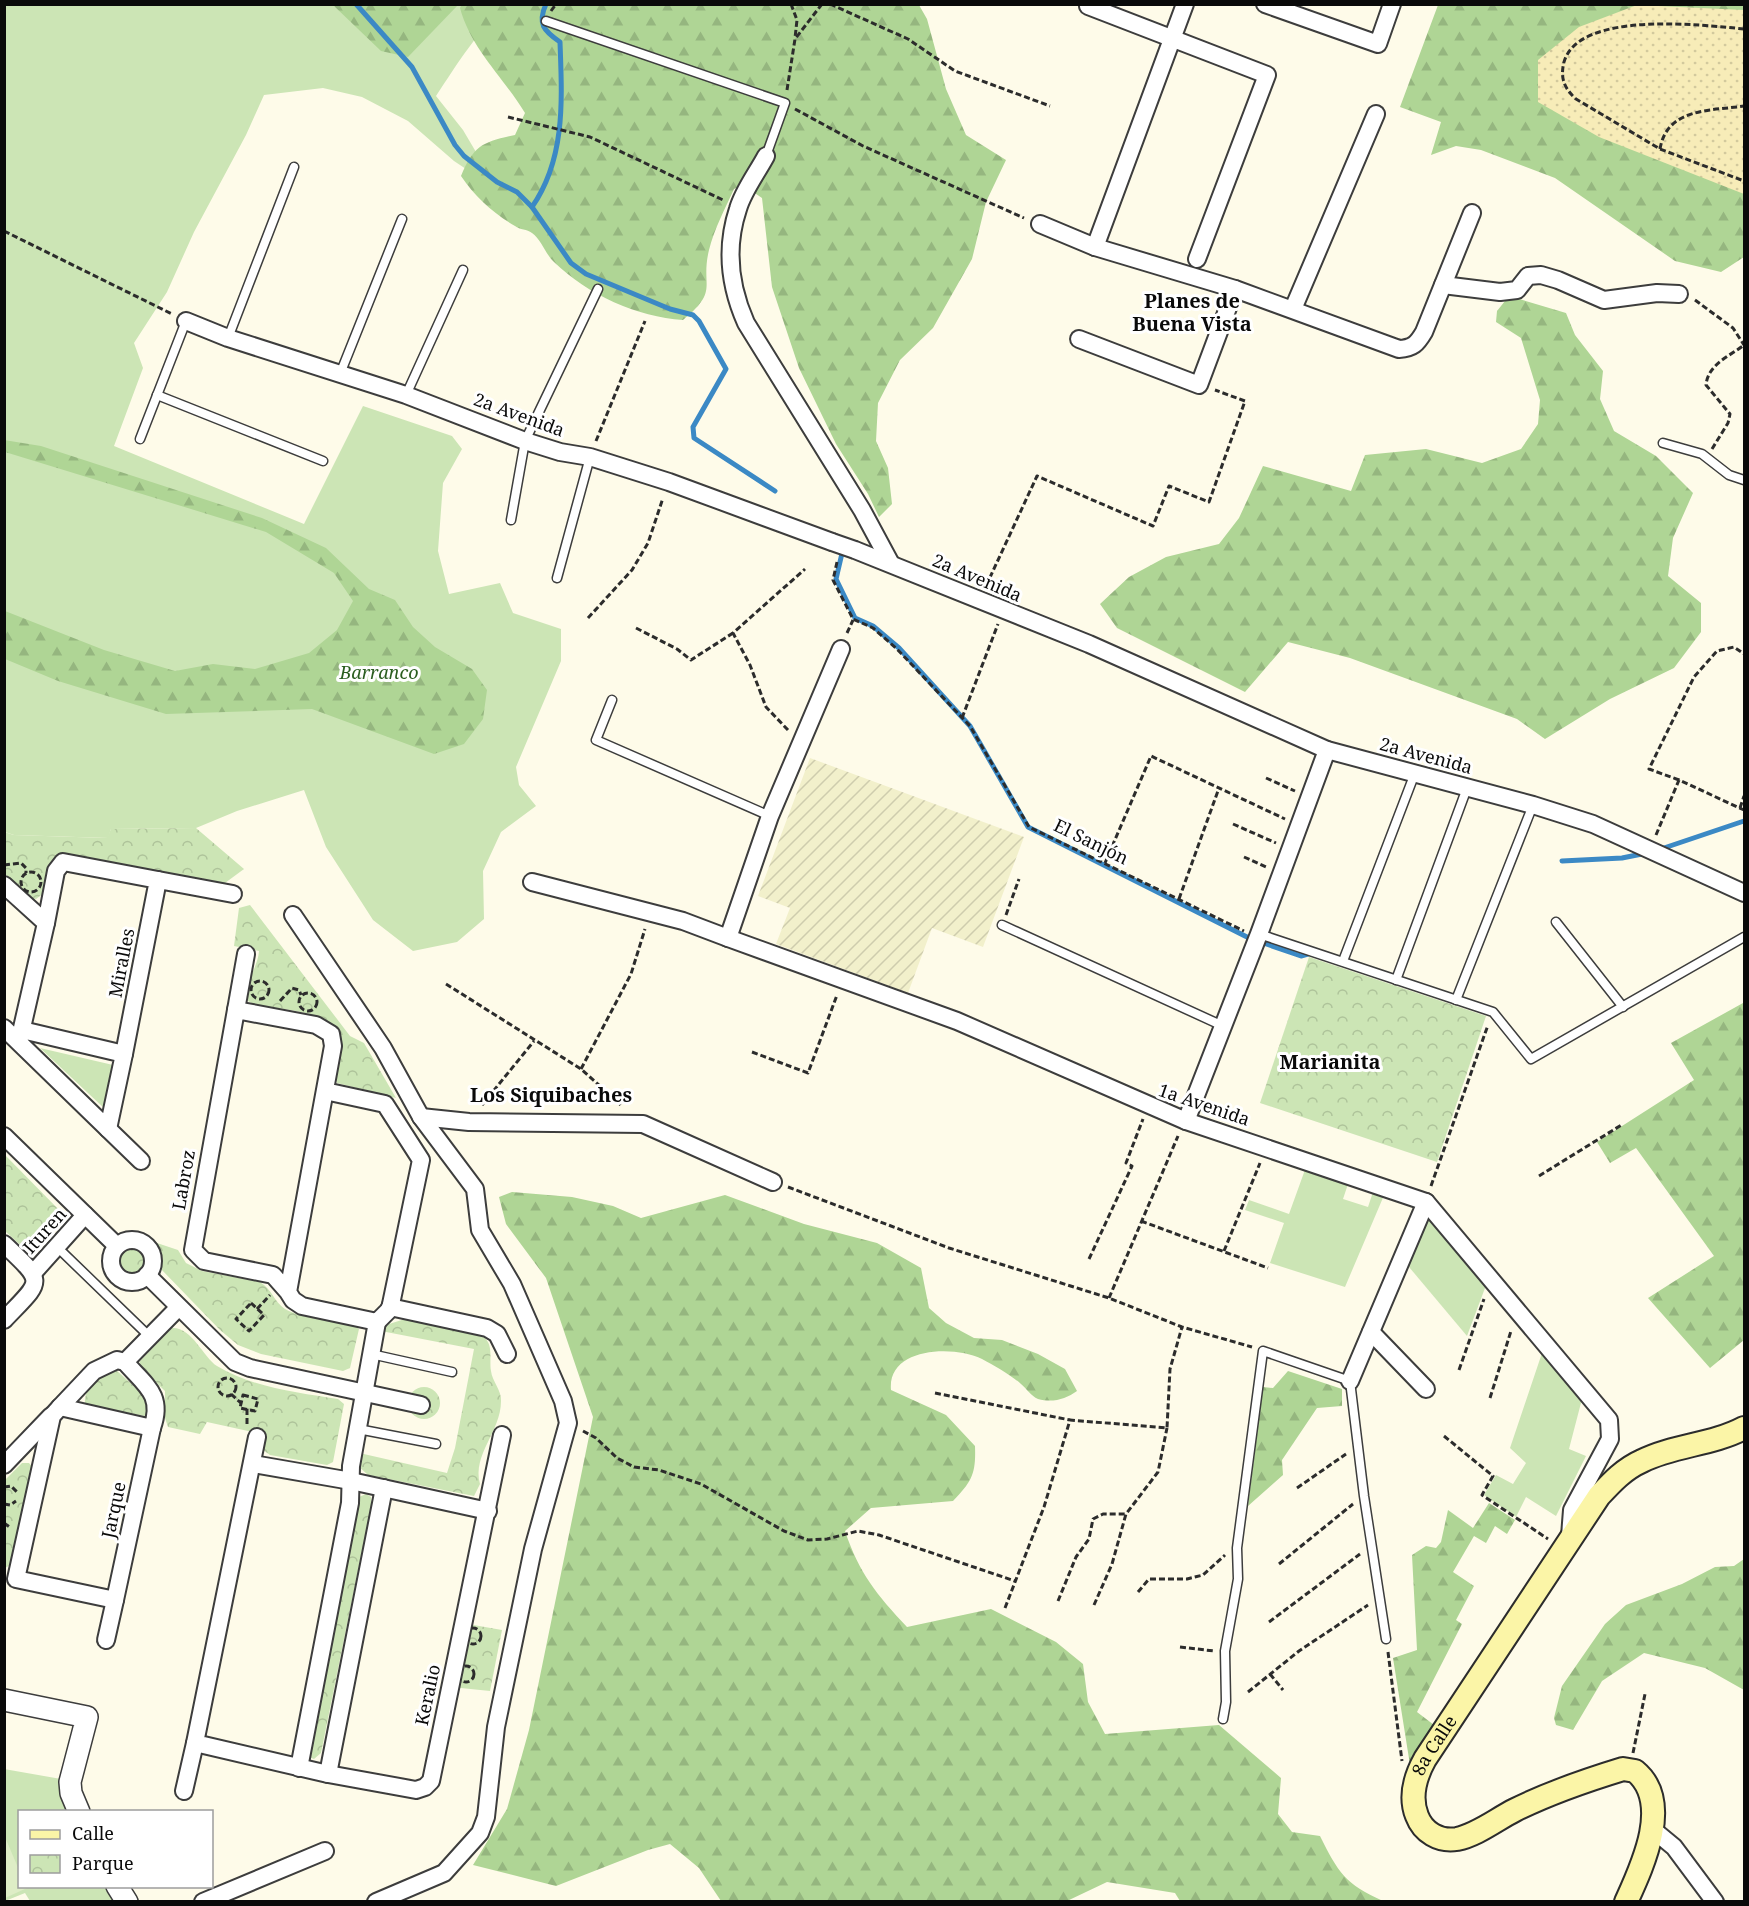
<svg xmlns="http://www.w3.org/2000/svg" width="1749" height="1906" font-family="'Noto Serif',serif">
<style>
.farmland{fill:url(#farmland-furrows)}
.grass{fill:#cce5b5}
.forest{fill:url(#forest-firs)}
.sand{fill:url(#sand-dots)}
.park{fill:url(#park-crowns)}
.pitch{fill:#deedc6}
.lines{fill:none;stroke-linecap:round;stroke-linejoin:round}
.stream{stroke:#3b89c5;stroke-width:5}
.service-casing{stroke:#3d3d3d;stroke-width:11}
.minor-casing{stroke:#3d3d3d;stroke-width:20}
.tertiary-casing{stroke:#3d3d3d;stroke-width:24}
.secondary-casing{stroke:#2c2c2c;stroke-width:26}
.path{stroke:#2c2c2c;stroke-width:3;stroke-dasharray:6 3;stroke-linecap:butt}
.service{stroke:#fff;stroke-width:8}
.minor{stroke:#fff;stroke-width:16}
.tertiary{stroke:#fff;stroke-width:21}
.secondary{stroke:#fbf5a7;stroke-width:22}
.minor-bridge-casing{stroke:#3d3d3d;stroke-width:20;stroke-linecap:butt}
.minor-bridge{stroke:#fff;stroke-width:16}
.labels{text-anchor:middle;stroke-width:6;stroke-linejoin:round;paint-order:stroke}
.street-label{font-size:18px;fill:#0a0a0a;stroke:#fff}
.park-label{font-size:18px;font-style:italic;fill:#2a5d1f;stroke:#fff}
.neighbourhood-label{font-size:20px;font-weight:bold;fill:#0a0a0a;stroke:#fff}
</style>
<defs>
<pattern id="farmland-furrows" width="10" height="10" patternUnits="userSpaceOnUse" patternTransform="scale(1.5)"><rect width="10" height="10" fill="#f2f0cb"/><path d="M-1 1l2-2M0 10L10 0M9 11l2-2" fill="none" stroke="#ceccad"/></pattern>
<pattern id="forest-firs" width="22" height="20" patternUnits="userSpaceOnUse" patternTransform="scale(1.5)"><rect width="22" height="20" fill="#afd595"/><path d="M5 1l3.5 6h-7zM16 11l3.5 6h-7z" fill="#95b67f"/></pattern>
<pattern id="sand-dots" width="8" height="8" patternUnits="userSpaceOnUse" patternTransform="scale(1.5)"><rect width="8" height="8" fill="#f7ecb8"/><path d="M2 2h.1M6 6h.1" fill="none" stroke="#d2c99d" stroke-width="1.8" stroke-linecap="round"/></pattern>
<pattern id="park-crowns" width="20" height="18" patternUnits="userSpaceOnUse" patternTransform="scale(1.5)"><rect width="20" height="18" fill="#cce5b5"/><path d="M2 6a3 3 0 1 1 6 0M12 15a3 3 0 1 1 6 0" fill="none" stroke="#aec39a"/></pattern>
</defs>
<rect width="100%" height="100%" fill="#fefbe9"/>
<polygon class="farmland" points="810,758 1024,837 983,947 932,928 908,993 776,944 790,908 758,896"/>
<g class="grass">
<path d="M4,5H509C478,29 458,63 436,96L463,130L499,191L454,161L408,121L362,97L323,88L264,95L246,135L194,232L167,292L134,343L143,368L114,446L304,524L363,406L452,436L462,449L443,483L438,551L449,594L500,583L513,613L561,629V661L516,767L519,785L536,806L501,832L483,871L484,919L457,942L413,951L373,920L326,847L304,790L237,811L196,828L111,829L108,838L14,835L5,832Z"/>
<polygon points="40,1048 113,1065 105,1109"/>
<polygon points="1306,1167 1349,1181 1343,1199 1368,1207 1374,1189 1385,1193 1345,1287 1270,1263 1284,1223 1245,1210 1249,1200 1289,1214"/>
<polygon points="1427,1207 1488,1280 1467,1336 1404,1261"/>
<polygon points="1542,1353 1582,1399 1569,1449 1586,1456 1556,1516 1526,1497 1516,1517 1484,1495 1496,1475 1513,1484 1526,1463 1510,1448"/>
<polygon points="4,1769 61,1779 68,1811 20,1812 20,1886 106,1887 116,1901 30,1901 25,1893 5,1901"/>
</g>
<g class="forest">
<path d="M462,4L919,5L927,19L946,89L966,135L1006,160L986,202L972,259L933,328L900,360L878,403L876,441L888,468L892,504L879,517L868,494L836,444L799,368L772,287L762,198L743,185L734,189C725,209 714,229 709,250C700,287 720,290 683,320C637,317 588,295 554,262C546,255 541,239 532,233C527,229 520,230 515,226C493,213 475,197 461,176C474,145 483,142 515,135L525,113C504,78 471,49 460,8Z"/>
<polygon points="333,5 458,5 408,57 381,51"/>
<polygon points="1438,5 1744,5 1744,257 1721,272 1675,261 1555,178 1481,150 1456,146 1431,155 1441,122 1400,107"/>
<polygon points="1509,296 1566,313 1575,335 1603,371 1600,399 1614,431 1656,456 1693,493 1673,538 1668,576 1701,603 1701,632 1674,668 1610,699 1545,739 1517,719 1350,658 1288,642 1245,692 1117,628 1100,604 1129,577 1166,557 1219,544 1239,518 1263,466 1351,491 1365,455 1426,449 1482,463 1521,449 1538,424 1540,400 1521,338 1496,322 1497,311"/>
<polygon points="4,440 41,446 262,518 326,548 369,589 395,600 413,627 435,647 472,669 487,690 483,719 464,744 434,754 312,709 166,714 58,681 5,659 5,611 104,650 175,671 213,664 255,669 309,653 337,630 353,601 334,573 266,532 5,452"/>
<polygon points="1743,1003 1744,1340 1710,1368 1648,1298 1714,1256 1636,1148 1610,1163 1597,1142 1694,1080 1671,1043"/>
<path d="M512,1192L572,1197L613,1206L641,1218L725,1195L804,1224L877,1243L921,1268L929,1308L946,1323L974,1338L1002,1340L1038,1354L1065,1369L1077,1391C1066,1399 1053,1403 1038,1399C1031,1396 1027,1389 1021,1384C1011,1375 995,1366 982,1359C954,1345 887,1347 891,1390L946,1415L975,1446C976,1474 972,1481 953,1501L871,1508L845,1531C859,1573 877,1595 907,1627L991,1609L1056,1642L1083,1664L1088,1702L1105,1734L1219,1725L1281,1778L1278,1814L1292,1832L1320,1836C1338,1872 1345,1884 1383,1901H1180L1175,1893L1107,1882L1067,1901H721L699,1868L670,1844L648,1850L556,1886L473,1865L507,1809L529,1730L593,1417L546,1278L506,1224L499,1197Z"/>
<polygon points="1288,1371 1342,1389 1342,1406 1317,1408 1282,1460 1283,1475 1248,1506 1263,1387 1273,1388"/>
<polygon points="1489,1503 1515,1520 1507,1534 1495,1526 1486,1543 1474,1536 1453,1572 1474,1586 1456,1620 1462,1624 1417,1712 1434,1725 1410,1765 1393,1658 1417,1650 1412,1555 1426,1546 1436,1548 1441,1542 1448,1510 1473,1528"/>
<polygon points="1744,1559 1744,1690 1705,1668 1644,1653 1602,1681 1573,1730 1556,1725 1554,1718 1562,1686 1605,1624 1626,1605 1682,1584 1715,1567 1734,1566"/>
</g>
<polygon class="sand" points="1637,5 1744,10 1744,194 1599,137 1538,102 1538,60 1579,27"/>
<g class="park">
<path d="M196,828L244,869L225,883L65,853C45,859 45,874 44,893L36,899L30,898L5,874L4,832L14,835L107,838L111,829Z"/>
<path d="M250,905L350,1036L364,1043L396,1098L337,1083C333,1070 341,1054 341,1041C340,1011 278,1009 255,1005L248,1001C243,983 258,968 259,951L234,946L239,908Z"/>
<polygon points="1309,957 1486,1016 1437,1162 1260,1103"/>
<polygon points="5,1155 67,1218 30,1254 5,1231"/>
<path d="M151,1241L178,1250L186,1263L202,1271L260,1282C272,1289 274,1302 285,1309C299,1318 336,1321 354,1325L359,1329L350,1368L343,1371L261,1354L238,1345L220,1330L160,1268L156,1248Z"/>
<circle cx="132" cy="1261" r="16"/>
<path d="M405,1319L479,1334C495,1341 489,1358 491,1371C492,1381 502,1391 501,1401C501,1432 472,1454 480,1484L474,1496L368,1475L355,1463V1452L447,1473L455,1448L474,1349L381,1331L389,1324Z"/>
<path d="M172,1328C192,1327 203,1357 217,1366C251,1387 299,1393 338,1399L344,1404L333,1462L327,1465L270,1455L263,1450L266,1435L207,1422L200,1434L168,1427L165,1418V1391L139,1366L140,1361Z"/>
<path d="M115,1369L148,1399V1412L145,1416L89,1406L85,1403C83,1387 103,1375 115,1369Z"/>
<circle cx="424" cy="1403" r="16"/>
<polygon points="22,1463 29,1463 33,1468 12,1564 5,1568 5,1480"/>
<polygon points="366,1494 371,1497 371,1506 321,1753 314,1759 309,1757 357,1504 359,1497"/>
<polygon points="462,1623 502,1630 490,1691 451,1687"/>
</g>
<polygon class="pitch" points="5,1837 19,1870 20,1886 27,1888 5,1898"/>
<g class="lines">
<g class="stream">
<polyline points="356,4 412,67 455,145 464,156 497,182 517,192 532,207 571,263 586,274 670,309 693,315 699,321 726,369 693,427 694,438 775,491"/>
<path d="M532,207C566,158 562,99 560,42C544,31 537,24 546,4"/>
<polyline points="843,549 836,579 855,618 873,626 899,648 970,726 1028,827 1249,938 1301,956 1308,954"/>
<polyline points="1658,850 1744,821"/>
<polyline points="1562,861 1622,858 1647,853"/>
</g>
<defs>
<g id="service">
<polyline points="546,21 785,103 766,156"/>
<polyline points="228,338 294,167"/>
<polyline points="340,374 402,219"/>
<polyline points="157,395 323,461"/>
<polyline points="406,395 463,270"/>
<polyline points="140,439 186,321"/>
<polyline points="1663,443 1702,454 1729,475 1744,480"/>
<polyline points="511,520 525,441 598,289"/>
<polyline points="557,578 590,457"/>
<polyline points="612,700 596,740 770,816"/>
<polyline points="1556,922 1623,1007"/>
<polyline points="1002,925 1223,1026"/>
<polyline points="1259,934 1493,1012 1531,1059 1744,937"/>
<polyline points="1343,961 1415,773"/>
<polyline points="1396,980 1467,788"/>
<polyline points="1456,1000 1533,805"/>
<polyline points="56,1246 150,1337"/>
<polyline points="371,1354 452,1372"/>
<polyline points="358,1429 436,1444"/>
<polyline points="1223,1719 1226,1702 1225,1651 1238,1579 1237,1548 1263,1351 1350,1381 1364,1496 1386,1639"/>
</g>
<g id="minor">
<polyline points="1265,4 1378,44 1392,4"/>
<polyline points="1088,6 1267,75 1197,259"/>
<path d="M766,156C757,173 743,191 738,209C725,248 730,287 746,323L862,510L890,562"/>
<path d="M1040,224L1095,247L1235,289L1399,349C1413,348 1417,344 1424,332L1472,213"/>
<polyline points="1095,247 1185,4"/>
<polyline points="1443,285 1500,292 1517,290 1528,276 1541,275 1558,280 1604,300 1657,293 1679,294"/>
<polyline points="1293,309 1376,114"/>
<polyline points="186,321 228,338 406,395 525,441 560,452 590,457 669,482 832,542"/>
<polyline points="1079,339 1199,385 1235,289"/>
<polyline points="855,550 1089,644 1327,750 1533,805 1593,824 1744,893"/>
<polyline points="158,880 233,894"/>
<polyline points="532,882 683,921 728,938 957,1021 1186,1121 1426,1202 1609,1420 1610,1439 1572,1510 1570,1536"/>
<polyline points="4,885 46,923 19,1041"/>
<polyline points="293,915 383,1048 421,1117 475,1189 480,1230 512,1284 563,1401 568,1423 533,1549 496,1727 486,1817 480,1833 444,1873 376,1902"/>
<polyline points="46,923 56,871 63,862 158,880 124,1054"/>
<polyline points="728,938 770,816 841,649"/>
<polyline points="236,1010 246,954"/>
<polyline points="4,1028 108,1129 124,1054 22,1030"/>
<polyline points="421,1117 469,1122 643,1124 773,1182"/>
<polyline points="1186,1121 1259,934 1327,750"/>
<polyline points="108,1129 141,1161"/>
<polyline points="4,1136 117,1246"/>
<circle cx="132" cy="1261" r="21"/>
<path d="M4,1244C46,1284 43,1279 4,1320"/>
<polyline points="34,1272 85,1215"/>
<polyline points="147,1275 235,1362 250,1368 421,1405"/>
<polyline points="288,1292 273,1275 204,1261 193,1250 236,1010 316,1025 331,1034 333,1046 288,1292 293,1300 302,1306 377,1322 390,1309 421,1160 385,1104 325,1091"/>
<polyline points="390,1307 487,1328 497,1334 507,1354"/>
<polyline points="1371,1332 1426,1389"/>
<path d="M117,1360L125,1362C145,1385 164,1395 152,1428L60,1407L94,1371Z"/>
<polyline points="125,1362 178,1308"/>
<polyline points="1350,1381 1426,1202"/>
<polyline points="60,1407 52,1416 16,1579 115,1600 152,1428"/>
<polyline points="257,1437 195,1743 328,1774 416,1790 425,1787 431,1781 502,1435"/>
<polyline points="253,1464 351,1481 488,1511"/>
<polyline points="4,1465 51,1416"/>
<polyline points="106,1640 115,1600"/>
<polyline points="299,1768 350,1503 351,1466 377,1322"/>
<polyline points="328,1774 384,1488"/>
<polyline points="184,1791 195,1743"/>
<polyline points="1651,1828 1674,1847 1715,1902"/>
<polyline points="203,1902 325,1851"/>
</g>
<g id="tertiary">
<polyline points="4,1700 87,1717 70,1782 71,1793 79,1812"/>
<polyline points="117,1886 127,1902"/>
</g>
<g id="secondary">
<path id="s1" d="M1626,1902C1642,1867 1673,1802 1635,1771L1623,1769C1587,1780 1549,1793 1515,1810C1497,1819 1477,1835 1457,1839C1439,1842 1423,1832 1417,1816C1409,1796 1415,1777 1425,1759L1599,1496C1612,1482 1624,1469 1642,1461C1674,1445 1712,1445 1744,1428"/>
</g>
</defs>
<use href="#service" class="service-casing"/>
<use href="#minor" class="minor-casing"/>
<use href="#tertiary" class="tertiary-casing"/>
<use href="#secondary" class="secondary-casing"/>
<g class="path">
<polyline points="791,4 797,20 795,38"/>
<polyline points="830,4 908,39 955,71 1050,106"/>
<polyline points="551,11 556,4"/>
<path d="M1744,29C1703,25 1579,10 1564,62C1560,78 1564,88 1576,99L1660,149L1744,181"/>
<polyline points="787,90 795,39 822,4"/>
<polyline points="795,109 863,146 1024,218"/>
<polyline points="508,117 590,137 723,200"/>
<path d="M1660,149C1667,107 1712,111 1744,106"/>
<polyline points="4,231 172,314"/>
<polyline points="1695,300 1733,328 1744,345"/>
<polyline points="596,441 645,321"/>
<path d="M1712,449L1728,423L1730,414L1706,385C1708,364 1730,356 1744,345"/>
<polyline points="837,562 833,580 853,619 873,628 897,649 970,726 1029,827 1244,931"/>
<polyline points="986,586 1037,476 1153,526 1169,486 1209,502 1245,401 1215,390"/>
<polyline points="588,618 632,570 648,543 663,498"/>
<polyline points="636,628 677,649 691,660 733,633"/>
<polyline points="847,633 853,620"/>
<polyline points="962,718 998,624"/>
<polyline points="788,730 766,707 750,665 733,633 805,569"/>
<polyline points="1266,778 1295,791"/>
<polyline points="1679,780 1649,769 1694,677 1717,651 1734,647 1744,654"/>
<polyline points="1740,808 1744,796"/>
<polyline points="1233,824 1276,843"/>
<polyline points="1656,835 1679,780 1744,810"/>
<polyline points="4,845 4,848"/>
<polyline points="1244,857 1266,867"/>
<polyline points="1105,863 1151,756 1285,819"/>
<polyline points="4,865 21,863 26,868 26,873"/>
<circle cx="31" cy="882" r="10"/>
<polyline points="1179,899 1219,788"/>
<polyline points="1006,915 1019,879"/>
<circle cx="260" cy="990" r="9"/>
<polyline points="446,984 581,1069 622,1106"/>
<circle cx="308" cy="1002" r="9"/>
<polyline points="280,1001 292,988 299,990 301,995"/>
<polyline points="752,1052 808,1073 837,995"/>
<polyline points="581,1069 631,974 645,929"/>
<polyline points="482,1105 534,1041"/>
<polyline points="1539,1176 1623,1124"/>
<polyline points="1431,1186 1488,1025"/>
<polyline points="788,1187 949,1248 1109,1298 1182,1327 1252,1347"/>
<polyline points="1141,1221 1268,1268"/>
<polyline points="1224,1251 1260,1163"/>
<polyline points="1089,1259 1132,1166 1126,1163 1143,1119"/>
<polyline points="1109,1298 1178,1136"/>
<polygon points="251,1303 264,1315 249,1331 236,1319"/>
<polyline points="257,1309 270,1295"/>
<polyline points="1459,1370 1484,1299"/>
<circle cx="227" cy="1387" r="9"/>
<polyline points="935,1393 1070,1420"/>
<polyline points="231,1394 241,1403"/>
<polygon points="243,1395 258,1399 255,1411 240,1408"/>
<polyline points="1490,1398 1511,1331"/>
<polyline points="247,1409 247,1425"/>
<polyline points="583,1431 596,1438 617,1458 634,1467 659,1470 701,1484 784,1531 808,1540 827,1539 858,1531 879,1535 1015,1581"/>
<polyline points="1444,1436 1493,1476 1482,1495 1548,1539"/>
<polyline points="4,1487 11,1486 17,1492"/>
<polyline points="1297,1488 1346,1454"/>
<polyline points="4,1504 10,1505 16,1501"/>
<polyline points="4,1523 11,1528"/>
<polyline points="1279,1564 1353,1504"/>
<polyline points="1138,1592 1149,1579 1187,1579 1203,1575 1225,1555"/>
<polyline points="1058,1601 1076,1557 1089,1539 1093,1519 1103,1514 1126,1514"/>
<polyline points="1094,1605 1112,1564 1126,1514 1158,1472 1167,1428"/>
<polyline points="1005,1608 1044,1507 1070,1420 1167,1428 1170,1369 1182,1327"/>
<polyline points="1269,1622 1360,1554"/>
<circle cx="473" cy="1636" r="8"/>
<polyline points="1180,1647 1214,1651"/>
<polyline points="1388,1652 1402,1761"/>
<circle cx="466" cy="1674" r="8"/>
<polyline points="1270,1674 1283,1690"/>
<polyline points="1248,1692 1299,1651 1368,1605"/>
<polyline points="1633,1753 1645,1694"/>
</g>
<use href="#service" class="service"/>
<use href="#minor" class="minor"/>
<use href="#tertiary" class="tertiary"/>
<use href="#secondary" class="secondary"/>
<defs>
<polyline id="minor-bridge" points="832,542 855,550"/>
</defs>
<use href="#minor-bridge" class="minor-bridge-casing"/>
<use href="#minor-bridge" class="minor-bridge"/>
</g>
<g class="labels">
<g class="street-label">
<text transform="translate(519 415) rotate(20)" y="6">2a Avenida</text>
<text transform="translate(977 578) rotate(23)" y="6">2a Avenida</text>
<text transform="translate(1426 756) rotate(15)" y="6">2a Avenida</text>
<text transform="translate(1091 842) rotate(26)" y="6">El Sanjón</text>
<text transform="translate(122 963) rotate(-79)" y="6">Miralles</text>
<text transform="translate(1204 1105) rotate(19)" y="6">1a Avenida</text>
<text transform="translate(184 1180) rotate(-80)" y="6">Labroz</text>
<text transform="translate(45 1231) rotate(-48)" y="6">Ituren</text>
<text transform="translate(114 1510) rotate(-78)" y="6">Jarque</text>
<text transform="translate(428 1695) rotate(-78)" y="6">Keralio</text>
<text dy="6" stroke="none"><textPath href="#s1" startOffset="460">8a Calle</textPath></text>
</g>
<g class="park-label">
<text x="379" y="679">Barranco</text>
</g>
<g class="neighbourhood-label">
<text x="1192" y="308">Planes de<tspan x="1192" dy="23">Buena Vista</tspan></text>
<text x="1330" y="1069">Marianita</text>
<text x="551" y="1102">Los Siquibaches</text>
</g>
</g>
<rect width="1749" height="1906" fill="none" stroke="#0a0a0a" stroke-width="12"/>
<rect x="18" y="1810" width="195" height="78" fill="#ffffff" stroke="#9d9d9d" stroke-width="1.5"/>
<rect x="30" y="1830" width="30" height="9" fill="#fbf5a7" stroke="#9d9d9d" stroke-width="1.5"/>
<text x="72" y="1840" font-size="18" fill="#0a0a0a">Calle</text>
<rect x="30" y="1855" width="30" height="18" fill="url(#park-crowns)" stroke="#9d9d9d" stroke-width="1.5"/>
<text x="72" y="1870" font-size="18" fill="#0a0a0a">Parque</text>
</svg>
